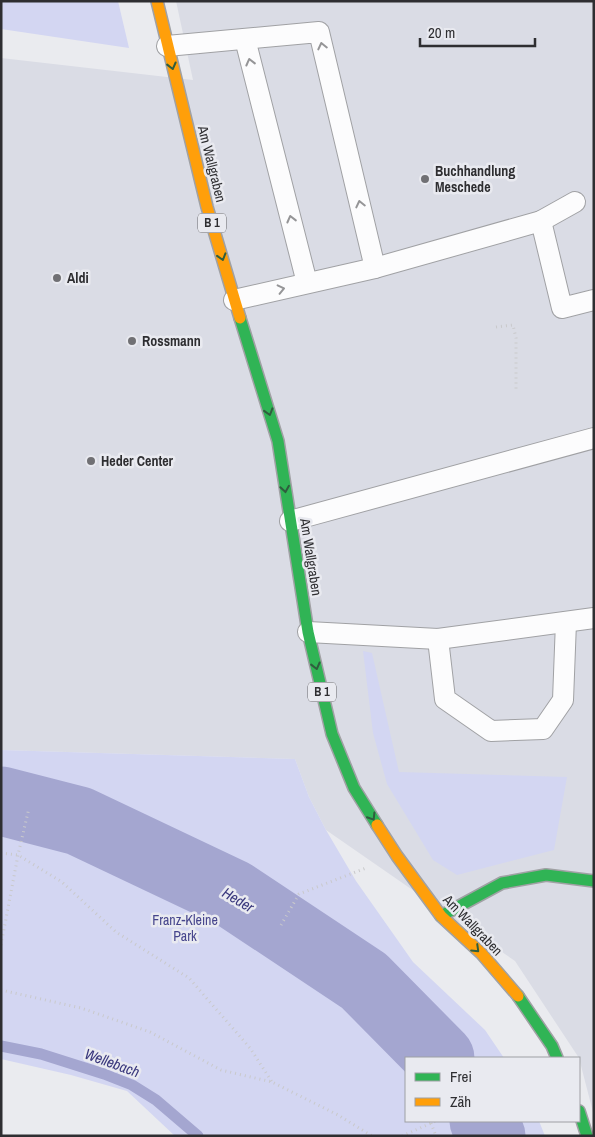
<svg xmlns="http://www.w3.org/2000/svg" width="595" height="1137" font-family="'Archivo Narrow',sans-serif">
<style>
.built{fill:#dadce5}
.green{fill:#d3d6f2}
.lines{fill:none;stroke-linecap:round;stroke-linejoin:round}
.stream{stroke:#a4a6d0;stroke-width:11}
.river{stroke:#a4a6d0;stroke-width:69}
.lane-casing{stroke:#a0a1a4;stroke-width:22}
.fast-casing{stroke:#a0a1a4;stroke-width:14}
.slow-casing{stroke:#a0a1a4;stroke-width:14}
.path{stroke:#c9c9cb;stroke-width:3;stroke-dasharray:1 4;stroke-linecap:butt}
.lane{stroke:#fcfcfd;stroke-width:20}
.fast{stroke:#30b455;stroke-width:11}
.slow{stroke:#ff9f0a;stroke-width:11}
.oneway{stroke:#959597}
.oneway2{stroke:#2f5d3e}
.poi-dot{fill:#707074;stroke:#e9eaf0;stroke-width:2}
.labels{text-anchor:middle;stroke-width:5;stroke-linejoin:round;paint-order:stroke}
.shield{fill:#e9eaf0;stroke:#66666a;stroke-width:1}
.shield-label{font-size:12px;font-weight:bold;fill:#2e2e31}
.street-label{font-size:14px;fill:#2e2e31;stroke:#e9eaf0}
.poi-label{font-size:14px;font-weight:bold;fill:#2e2e31;stroke:#e9eaf0;text-anchor:start}
.park-label{font-size:14px;fill:#46458c;stroke:#e9eaf0}
.water-label{font-size:15px;font-style:italic;fill:#3a387d;stroke:#e9eaf0}
</style>
<rect width="100%" height="100%" fill="#eaebef"/>
<polygon class="built" points="176,1 594,1 594,1116 579,1058 515,961 326,830 309,797 295,759 1,750 1,58 193,80"/>
<g class="green">
<polygon points="1,1 118,1 129,48 1,29"/>
<polygon points="363,651 372,653 399,772 567,777 554,850 457,875 433,860 387,784 373,733"/>
<polygon points="1,750 295,759 309,797 326,830 356,881 413,962 485,1030 504,1058 406,1058 406,1121 539,1121 545,1136 175,1136 127,1091 71,1075 1,1059"/>
</g>
<g class="lines">
<polyline class="stream" points="1,1046 41,1054 104,1074 132,1085 156,1100 198,1136"/>
<g class="river">
<polyline points="1,801 79,821 233,894 364,981 440,1058"/>
<polyline points="484,1121 491,1136"/>
</g>
<defs>
<g id="lane">
<polyline points="245,39 307,283"/>
<polyline points="167,46 319,32 375,268 234,300"/>
<polyline points="541,221 575,202"/>
<polyline points="375,268 541,221 562,308 594,300"/>
<polyline points="290,521 594,438"/>
<polyline points="308,632 438,639 594,618"/>
<polyline points="438,639 445,699 491,731 543,729 563,700 566,622"/>
</g>
<g id="fast">
<polyline points="240,318 278,441 308,632 332,734 354,788 377,825"/>
<polyline points="441,916 502,883 546,875 594,881"/>
<polyline points="518,996 552,1046 557,1058"/>
<polyline points="579,1111 587,1136"/>
</g>
<g id="slow">
<polyline points="157,1 207,207 240,318"/>
<polyline points="377,825 397,856 441,916 481,953 518,996"/>
</g>
</defs>
<use href="#lane" class="lane-casing"/>
<use href="#fast" class="fast-casing"/>
<use href="#slow" class="slow-casing"/>
<g class="path">
<polyline points="496,327 513,325 516,338 516,392"/>
<polyline points="1,853 18,855 62,882 116,932 189,978 250,1048 272,1082"/>
<polyline points="281,925 299,894 366,868"/>
<polyline points="1,945 18,855 29,808"/>
<polyline points="1,990 81,1008 150,1032 221,1070 272,1082 338,1115 372,1136"/>
<polyline points="431,1123 436,1136"/>
<polyline points="402,1136 436,1121"/>
</g>
<use href="#lane" class="lane"/>
<use href="#fast" class="fast"/>
<use href="#slow" class="slow"/>
</g>
<defs><path id="oneway-chevron" d="M-2-3.5L2.5 0L-2 3.5" fill="none" stroke-width="1.6" stroke-linecap="round" stroke-linejoin="round" transform="scale(1.25)"/></defs>
<g class="oneway">
<use href="#oneway-chevron" transform="translate(322 46) rotate(-103)"/>
<use href="#oneway-chevron" transform="translate(250 62) rotate(-104)"/>
<use href="#oneway-chevron" transform="translate(360 204) rotate(-103)"/>
<use href="#oneway-chevron" transform="translate(291 219) rotate(-104)"/>
<use href="#oneway-chevron" transform="translate(281 289) rotate(-13)"/>
</g>
<g class="oneway2">
<use href="#oneway-chevron" transform="translate(172 66) rotate(76)"/>
<use href="#oneway-chevron" transform="translate(222 257) rotate(73)"/>
<use href="#oneway-chevron" transform="translate(269 412) rotate(73)"/>
<use href="#oneway-chevron" transform="translate(285 489) rotate(81)"/>
<use href="#oneway-chevron" transform="translate(316 666) rotate(76)"/>
<use href="#oneway-chevron" transform="translate(372 817) rotate(58)"/>
<use href="#oneway-chevron" transform="translate(476 949) rotate(44)"/>
</g>
<g class="poi-dot">
<circle cx="425" cy="179" r="5"/>
<circle cx="57" cy="278" r="5"/>
<circle cx="132" cy="341" r="5"/>
<circle cx="91" cy="461" r="5"/>
</g>
<g class="labels">
<g class="shield">
<rect x="198" y="213.5" width="28" height="19" rx="4"/>
<rect x="308" y="682.5" width="28" height="19" rx="4"/>
</g>
<g class="shield-label">
<text x="212" y="227">B 1</text>
<text x="322" y="696">B 1</text>
</g>
<g class="street-label">
<text transform="translate(212 164) rotate(76)" y="5">Am Wallgraben</text>
<text transform="translate(311 557) rotate(81)" y="5">Am Wallgraben</text>
<text transform="translate(473 925) rotate(46)" y="5">Am Wallgraben</text>
</g>
<g class="poi-label">
<text x="435" y="176">Buchhandlung<tspan x="435" dy="16">Meschede</tspan></text>
<text x="67" y="283">Aldi</text>
<text x="142" y="346">Rossmann</text>
<text x="101" y="466">Heder Center</text>
</g>
<g class="park-label">
<text x="185" y="925">Franz-Kleine<tspan x="185" dy="16">Park</tspan></text>
</g>
<g class="water-label">
<text transform="translate(238 900) rotate(31)" y="5">Heder</text>
<text transform="translate(112 1063) rotate(20)" y="5">Wellebach</text>
</g>
</g>
<rect width="595" height="1137" fill="none" stroke="#2e2e31" stroke-width="5"/>
<rect x="405" y="1057" width="175" height="65" fill="#e9eaf0" stroke="#9e9fa4"/>
<rect x="415" y="1073" width="25" height="8" fill="#30b455" stroke="#9e9fa4"/>
<text x="450" y="1082" font-size="15" fill="#2e2e31">Frei</text>
<rect x="415" y="1098" width="25" height="8" fill="#ff9f0a" stroke="#9e9fa4"/>
<text x="450" y="1107" font-size="15" fill="#2e2e31">Zäh</text>
<path d="M420 38v8h115v-8" fill="none" stroke="#2e2e31" stroke-width="2.5"/>
<text x="428" y="38" font-size="15" fill="#2e2e31" stroke="#e9eaf0" stroke-width="4" paint-order="stroke">20 m</text>
</svg>
